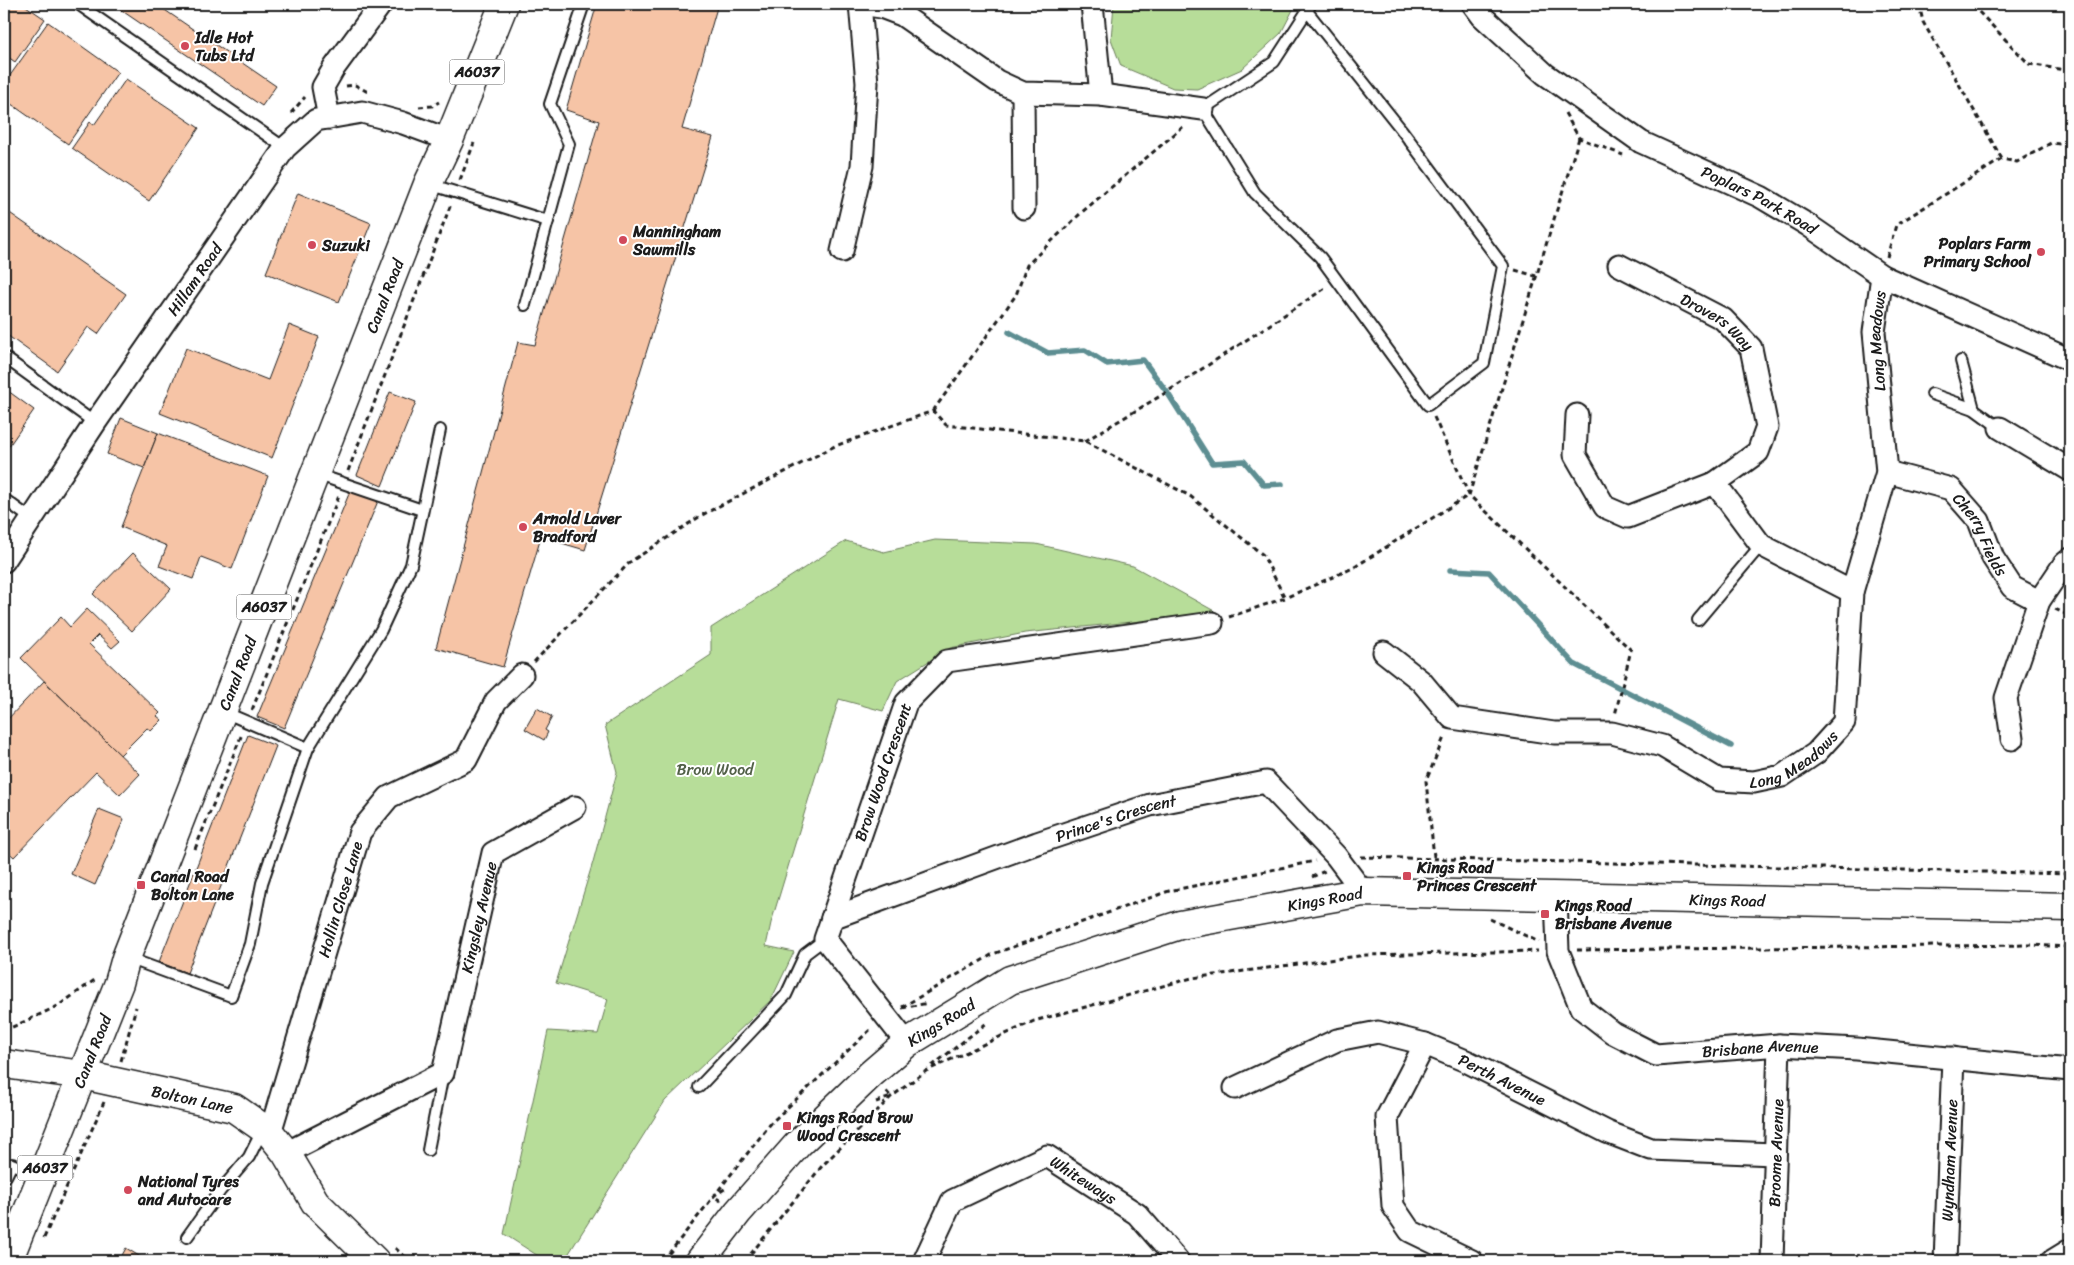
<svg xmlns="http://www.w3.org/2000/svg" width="2074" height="1265" font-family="Sriracha,sans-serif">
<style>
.green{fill:#b7dd99;stroke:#6a7c5a}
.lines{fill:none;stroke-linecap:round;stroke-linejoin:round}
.stream{stroke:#5d8e92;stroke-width:5.5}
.building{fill:#f6c4a6;stroke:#1c1c1c}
.lane-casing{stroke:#1c1c1c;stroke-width:14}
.street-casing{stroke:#1c1c1c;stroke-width:25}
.secondary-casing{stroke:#1c1c1c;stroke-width:31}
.primary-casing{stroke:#1c1c1c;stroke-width:31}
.path{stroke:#1c1c1c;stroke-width:3;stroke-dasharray:5 4;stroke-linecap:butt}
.lane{stroke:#fff;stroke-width:10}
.street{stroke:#fff;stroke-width:21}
.secondary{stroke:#fff;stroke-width:28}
.primary{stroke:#fff;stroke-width:28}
.poi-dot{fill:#d1495b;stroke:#fff;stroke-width:2}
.labels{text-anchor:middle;stroke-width:4;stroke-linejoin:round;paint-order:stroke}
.shield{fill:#fff;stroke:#606060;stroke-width:1}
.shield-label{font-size:15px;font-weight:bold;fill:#1c1c1c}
.poi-label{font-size:16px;font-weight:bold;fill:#1c1c1c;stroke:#fff;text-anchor:start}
.street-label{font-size:16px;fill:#1c1c1c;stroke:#fff}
.park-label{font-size:16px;fill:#526048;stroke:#fff}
</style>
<rect width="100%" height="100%" fill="#fff"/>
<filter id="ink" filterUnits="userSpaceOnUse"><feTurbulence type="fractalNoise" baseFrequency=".02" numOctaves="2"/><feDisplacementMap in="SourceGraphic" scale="10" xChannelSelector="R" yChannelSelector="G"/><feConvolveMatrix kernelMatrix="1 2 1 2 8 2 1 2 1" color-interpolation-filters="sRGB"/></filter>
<g filter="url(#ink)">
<g class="green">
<polygon points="1114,4 1296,4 1281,33 1242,69 1197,89 1173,88 1121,66 1111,39"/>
<polygon points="935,540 1036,544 1133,566 1218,613 1025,633 950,648 897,681 883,711 839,699 771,923 766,946 794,952 771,1000 665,1101 564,1261 546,1261 504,1234 548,1031 598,1034 608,999 556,983 593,862 617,772 605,725 711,655 711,628 846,541 884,552"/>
</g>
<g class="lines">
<g class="stream">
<polyline points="1009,332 1048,353 1085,350 1107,364 1143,360 1167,392 1212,463 1244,461 1264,485 1282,484"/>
<polyline points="1450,570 1489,572 1574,664 1731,746"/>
</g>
</g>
<g class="building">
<polygon points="4,4 23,4 45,19 15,62 4,54"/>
<polygon points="112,4 156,4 276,86 262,106"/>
<polygon points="597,4 718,4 682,129 713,137 585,550 541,537 503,667 436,648 518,342 535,345 599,121 566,110"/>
<polygon points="48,22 118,72 68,144 4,99 4,84"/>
<polygon points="126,79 199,128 149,201 72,148 90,122 94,125"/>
<polygon points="298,193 371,223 339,302 266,273"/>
<polygon points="4,209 126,294 98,334 88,327 57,371 4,333"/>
<polygon points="289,325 319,337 272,458 160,413 186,348 268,380"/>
<polygon points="4,388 34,410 4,453"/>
<polygon points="390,392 416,402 382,486 357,475"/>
<polygon points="121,418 158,433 144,468 107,454"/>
<polygon points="158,433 268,476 232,569 201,557 193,579 159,566 167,546 121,527"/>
<polygon points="351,489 378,501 284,728 257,717"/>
<polygon points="133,553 171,589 132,631 93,594"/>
<polygon points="87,609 120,641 112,648 98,635 89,644 160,713 157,716 162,720 151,731 147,728 120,755 21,658 61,617 70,627"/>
<polygon points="44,681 140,774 120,795 96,772 14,857 4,848 4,723"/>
<polygon points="537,708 552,717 545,730 548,732 544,740 525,729"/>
<polygon points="248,735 276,746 187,973 159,962"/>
<polygon points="99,809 124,819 95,885 71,874"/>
<polygon points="126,1248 147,1261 119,1261"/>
</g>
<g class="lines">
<defs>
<g id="lane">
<polyline points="78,4 285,148"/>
<polyline points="1307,11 1401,129 1503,266 1484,363 1428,405 1320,257 1255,193 1203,109 1274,62 1307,11 1311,4"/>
<polyline points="429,184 548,221"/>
<polyline points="525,305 569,144 550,104 584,4"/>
<polyline points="4,357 95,423"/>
<polyline points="1961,361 1974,409"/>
<polyline points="1932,394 1974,409 2000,428"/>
<polyline points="316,474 422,510"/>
<polyline points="4,499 30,518"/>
<polyline points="1698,620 1761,545"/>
<polyline points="224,712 308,748"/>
<polyline points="128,958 231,996 250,944 262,883 308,748 381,630 411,565 440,430"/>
<polyline points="699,1087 786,995 805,954 825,939"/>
<polyline points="428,1150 443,1074"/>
<polyline points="4,1175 6,1176 12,1164 41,1176"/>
<polyline points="187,1237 220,1191 249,1157 263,1129"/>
</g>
<g id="street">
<polyline points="860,4 881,7 902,15 997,81 1023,93 1101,95 1203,109"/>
<polyline points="1092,4 1101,95"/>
<path id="s1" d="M1473,4L1482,16L1545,74L1641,142L1761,197L1808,225L1882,276L2070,360"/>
<polyline points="1023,93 1024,208"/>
<polyline points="329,118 323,87 334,68 381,4"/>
<polyline points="842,251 862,166 867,83 860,4"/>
<path id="s2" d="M1619,265L1723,319L1751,348L1767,427L1758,452L1715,483"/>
<polyline points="1577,415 1575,455 1605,507 1628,517 1715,483 1761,545 1852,592"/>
<polyline points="2000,428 2070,470"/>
<path id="s3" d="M1887,472L1951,489L1979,521L1993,558L2012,587L2039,601"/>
<path id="s4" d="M4,561L95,423L285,148L316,120L362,112L403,123L449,140"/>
<path id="s5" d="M1384,652L1421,681L1452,718L1554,733H1612L1662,746L1719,780L1754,782L1782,776L1816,753L1844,722L1852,592L1887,472L1874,332L1882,276"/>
<polyline points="2012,739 2006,698 2039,601 2064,564 2070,559"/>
<path id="s6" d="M1556,895L1558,951L1581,1008L1613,1033L1656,1055L1779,1045L1857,1049L2070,1070"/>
<path id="s7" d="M832,918L1037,843L1150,805L1266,782L1336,856L1363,892"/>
<path id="s8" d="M907,1043L825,939L906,703L947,661L1212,623"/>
<polyline points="1425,1044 1387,1117 1393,1206 1410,1231 1472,1261"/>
<path id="s9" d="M1235,1088L1337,1040L1378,1032L1425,1044L1466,1061L1607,1132L1651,1149L1774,1154"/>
<path id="s10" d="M270,1133L360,832L389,797L466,760L496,701L522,675"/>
<path id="s11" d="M286,1153L443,1073L493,853L575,807"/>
<path id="s12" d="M924,1261L952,1201L1047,1156L1137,1214L1178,1261"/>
<path id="s13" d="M1772,1261L1779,1045"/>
<path id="s14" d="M1945,1261L1953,1058"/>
<polyline points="2052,1261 2070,1250"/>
</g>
<g id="secondary">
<path id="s15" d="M83,1075L234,1108L270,1133L286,1153L315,1202L375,1261"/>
<path id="s16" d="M700,1261L738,1212L798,1144L871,1074L907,1043L1010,980L1180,925L1363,892L2070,907"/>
</g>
<g id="primary">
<polyline points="4,1064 83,1075"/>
<path id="s17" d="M8,1261L119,983L126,958L428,184L449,140L504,4"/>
</g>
</defs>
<use href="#lane" class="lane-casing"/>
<use href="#street" class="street-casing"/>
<use href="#secondary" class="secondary-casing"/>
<use href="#primary" class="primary-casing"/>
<g class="path">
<polyline points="1919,4 1923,22 2002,159"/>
<polyline points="1975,4 1977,10 2029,64 2070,71"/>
<polyline points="346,86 355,85 368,92"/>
<polyline points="419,107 432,106 439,102"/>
<polyline points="291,113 305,97"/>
<polyline points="1565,113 1579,138 1623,155"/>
<polyline points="460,180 474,143"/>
<polyline points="1887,257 1896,225 2002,159 2017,162 2051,143 2070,145"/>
<polyline points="1515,270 1536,276"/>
<polyline points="933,411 1016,295 1027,265 1082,212 1184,126"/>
<polyline points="1434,417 1469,495 1631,650 1615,715"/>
<polyline points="1085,441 1167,392 1327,287"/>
<polyline points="348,471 451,204"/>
<polyline points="2055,609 2070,616"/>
<polyline points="1229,617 1285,598 1353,568 1469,495 1579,138"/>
<polyline points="534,662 630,562 702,515 835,446 933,411 946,425 1085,441 1190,496 1263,555 1285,598"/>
<polyline points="252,710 339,496"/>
<polyline points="195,849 242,734"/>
<polyline points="1361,857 2070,874"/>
<polyline points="1434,857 1426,781 1445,735"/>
<polyline points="1312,877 1325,871"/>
<polyline points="1490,919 1539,942"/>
<polyline points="1577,950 2033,945 2070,947"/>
<polyline points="902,1007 993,954 1169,891 1315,861"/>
<polyline points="902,1008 928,1003"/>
<polyline points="4,1031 58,1006 96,979"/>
<polyline points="121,1061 136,1007"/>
<polyline points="932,1066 988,1022"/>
<polyline points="876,1102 891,1097 886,1091"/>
<polyline points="721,1201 713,1196 728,1187"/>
<polyline points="44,1238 104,1102"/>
<polyline points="395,1248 410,1261"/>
<polyline points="663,1261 772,1122 871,1029"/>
<polyline points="745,1261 822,1166 891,1097 926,1071 1034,1021 1192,978 1366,955 1538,951"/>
</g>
<use href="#lane" class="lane"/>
<use href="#street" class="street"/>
<use href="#secondary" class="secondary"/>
<use href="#primary" class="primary"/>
</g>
</g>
<g class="poi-dot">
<circle cx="185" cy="46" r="5"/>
<circle cx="623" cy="240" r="5"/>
<circle cx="312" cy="245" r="5"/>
<circle cx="2041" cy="252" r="5"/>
<circle cx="523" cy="527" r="5"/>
<rect x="1402" y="871" width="10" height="10" rx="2.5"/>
<rect x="136" y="880" width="10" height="10" rx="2.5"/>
<rect x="1540" y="909" width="10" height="10" rx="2.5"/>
<rect x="782" y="1121" width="10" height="10" rx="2.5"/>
<circle cx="128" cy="1190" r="5"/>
</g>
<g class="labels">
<g class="shield">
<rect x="449.5" y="59.5" width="55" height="25" rx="4"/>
<rect x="236.5" y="594.5" width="55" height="25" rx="4"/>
<rect x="17.5" y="1155.5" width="55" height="25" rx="4"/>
</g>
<g class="shield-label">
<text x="477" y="77">A6037</text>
<text x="264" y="612">A6037</text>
<text x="45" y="1173">A6037</text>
</g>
<g class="poi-label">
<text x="195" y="43">Idle Hot<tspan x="195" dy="18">Tubs Ltd</tspan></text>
<text x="633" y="237">Manningham<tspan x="633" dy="18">Sawmills</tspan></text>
<text x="2031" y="249" text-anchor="end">Poplars Farm<tspan x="2031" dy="18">Primary School</tspan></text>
<text x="322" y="251">Suzuki</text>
<text x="533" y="524">Arnold Laver<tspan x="533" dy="18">Bradford</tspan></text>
<text x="1417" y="873">Kings Road<tspan x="1417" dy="18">Princes Crescent</tspan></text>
<text x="151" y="882">Canal Road<tspan x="151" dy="18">Bolton Lane</tspan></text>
<text x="1555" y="911">Kings Road<tspan x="1555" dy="18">Brisbane Avenue</tspan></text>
<text x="797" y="1123">Kings Road Brow<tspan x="797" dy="18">Wood Crescent</tspan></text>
<text x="138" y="1187">National Tyres<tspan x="138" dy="18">and Autocare</tspan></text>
</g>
<g class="street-label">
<text dy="6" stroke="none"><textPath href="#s1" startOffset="350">Poplars Park Road</textPath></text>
<text dy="6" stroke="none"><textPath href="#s4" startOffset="340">Hillam Road</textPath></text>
<text dy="6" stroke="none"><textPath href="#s17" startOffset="1036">Canal Road</textPath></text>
<text dy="6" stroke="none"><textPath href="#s2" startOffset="114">Drovers Way</textPath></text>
<text dy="6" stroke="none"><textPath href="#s5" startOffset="908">Long Meadows</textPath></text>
<text dy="6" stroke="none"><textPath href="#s3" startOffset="121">Cherry Fields</textPath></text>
<text dy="6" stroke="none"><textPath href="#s17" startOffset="631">Canal Road</textPath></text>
<text dy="6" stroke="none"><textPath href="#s5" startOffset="456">Long Meadows</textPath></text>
<text dy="6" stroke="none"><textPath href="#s8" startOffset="309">Brow Wood Crescent</textPath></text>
<text dy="6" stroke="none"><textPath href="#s7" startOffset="301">Prince's Crescent</textPath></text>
<text dy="6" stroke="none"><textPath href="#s16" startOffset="748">Kings Road</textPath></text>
<text dy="6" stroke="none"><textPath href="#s16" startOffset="1151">Kings Road</textPath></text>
<text dy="6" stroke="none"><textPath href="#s10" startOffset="244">Hollin Close Lane</textPath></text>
<text dy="6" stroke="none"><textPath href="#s11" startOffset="336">Kingsley Avenue</textPath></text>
<text dy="6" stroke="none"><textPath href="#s16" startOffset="341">Kings Road</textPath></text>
<text dy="6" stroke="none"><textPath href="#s6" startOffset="311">Brisbane Avenue</textPath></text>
<text dy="6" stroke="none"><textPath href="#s17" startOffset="226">Canal Road</textPath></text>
<text dy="6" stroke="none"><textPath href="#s9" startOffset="288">Perth Avenue</textPath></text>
<text dy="6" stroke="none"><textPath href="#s15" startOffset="112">Bolton Lane</textPath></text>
<text dy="6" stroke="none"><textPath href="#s13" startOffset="108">Broome Avenue</textPath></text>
<text dy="6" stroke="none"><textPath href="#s14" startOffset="101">Wyndham Avenue</textPath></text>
<text dy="6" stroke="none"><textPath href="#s12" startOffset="215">Whiteways</textPath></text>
</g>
<g class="park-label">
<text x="715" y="775">Brow Wood</text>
</g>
</g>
<rect width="2074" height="1265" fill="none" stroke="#fff" stroke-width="20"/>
<rect x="10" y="10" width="2054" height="1245" fill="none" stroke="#1c1c1c" stroke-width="2" filter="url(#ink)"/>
</svg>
